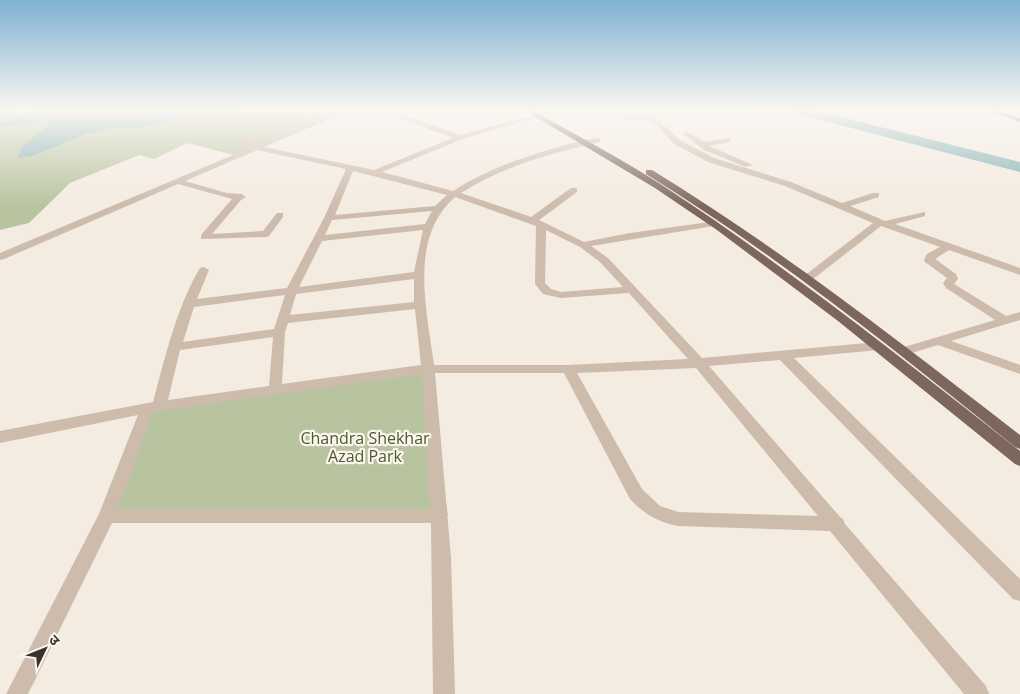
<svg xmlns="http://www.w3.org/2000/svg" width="1020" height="694" font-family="'Open Sans','Noto Sans Devanagari',sans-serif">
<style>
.green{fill:#b8c4a0}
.water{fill:#7fb0b2}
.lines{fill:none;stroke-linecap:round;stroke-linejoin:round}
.river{fill:#7fb0b2;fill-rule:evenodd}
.minor{fill:#cdbbac;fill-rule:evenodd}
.major{fill:#7d675c;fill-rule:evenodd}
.labels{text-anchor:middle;stroke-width:4.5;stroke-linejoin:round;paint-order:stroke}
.near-park-label{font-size:16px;fill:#4a5a2e;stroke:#fbf5ee}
</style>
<rect width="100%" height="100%" fill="#f4ebe1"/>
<g class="green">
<polygon points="0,110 339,110 234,155 187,143 154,159 139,155 70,183 29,223 0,230"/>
<polygon points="426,369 448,516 105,516 146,408"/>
</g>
<path class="water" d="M0,110H20L15,113C23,115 31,114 37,110H243L213,115L186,116L140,128H112L86,134L32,156L18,158L23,145L50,125L44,121L0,127Z"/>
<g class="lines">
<polygon class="river" points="793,110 813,110 1020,162 1020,172 794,113"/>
<g class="minor">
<path d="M340,110L393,111L460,135L547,112V114L460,140L382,172L453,191C488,168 529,155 569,144C578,142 590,138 600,138V142C552,153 503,166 461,193L531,217L571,188H577V192L539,220L584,242L630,233L717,221V225L714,226L591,246L608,258L702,358L878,342L882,343L884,346L878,350L794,358L1020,579V601L1013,599L780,360L709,366L840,517L843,519L845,524L986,686L989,694H964L830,531L678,526C658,522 644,514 630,499L564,373H435L451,558L455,694H433L431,523H112L28,694H6L99,514L138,415L0,443V431L153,402C165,358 177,306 200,268L204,267L209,270L197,299L287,288L324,218L346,169L257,150L185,181L227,193L242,194L246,197L241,200L212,234L263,231L277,213H283V217L269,236L266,237L201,239V235L232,199L178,184L4,259L0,260V253L245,150L239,149V142L309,114L314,115L246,145L251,147ZM341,114L392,115L453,138L374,170L264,147ZM353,171L447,195L435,206L335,215ZM455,197L536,226L535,284L543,294L561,298L629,293L688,359L568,365H434C427,310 408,238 455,197ZM432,211L425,224L325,235L332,220ZM423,230L414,272L299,287L322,241ZM546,230L580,247L600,262L623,287L561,292L551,289L545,283ZM414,279V302L290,315L296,294ZM285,295L274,329L183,342L194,307ZM415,309L421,365L282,384L285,332L288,323ZM273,337L269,386L168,400L180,350ZM696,368L818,516L678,512L660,506L642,489L577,373ZM422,374L430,509H118L153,412Z"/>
<path d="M609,110C622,109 625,117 640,116L631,110H638L660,122L680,140L714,158L791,182L842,203L873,193H879V197L850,206L885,221L925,212V216L895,224L1020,268V275L949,250L935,259L956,274L958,279L954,284L1006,316L1020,312V320L951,341L1020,365V374L938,345L905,355L901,354L899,351L901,348L995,320L946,288L943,283L947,278L925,262L924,260L927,254L940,247L881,226L812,280H804L803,278L804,276L873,223L785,186L708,162L674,144L656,124L646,119L629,121Z"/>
<polygon points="687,132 705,142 730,138 730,142 709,146 753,165 746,167 704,150 685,135 683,134"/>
</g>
<g class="major">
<path d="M524,110H531C575,134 620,158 662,185C787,267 903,359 1020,451V466L1015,464L838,321L717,230L655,188Z"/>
<polygon points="986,110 994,110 1020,118 1020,122"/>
<path d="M646,170H652C781,249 900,342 1020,435V449L1015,447C895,350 777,255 646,174Z"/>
</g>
</g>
<linearGradient id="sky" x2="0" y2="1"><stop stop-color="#7eb2d2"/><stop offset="0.53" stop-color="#faf6f2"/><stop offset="1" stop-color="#faf6f2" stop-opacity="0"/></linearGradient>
<rect width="1020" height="207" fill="url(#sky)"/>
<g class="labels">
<g class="near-park-label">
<text x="365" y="444">Chandra Shekhar<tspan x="365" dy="18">Azad Park</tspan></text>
</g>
</g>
<g transform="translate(45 649) rotate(47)" stroke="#fbf5ee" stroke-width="4" paint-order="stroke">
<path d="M0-4L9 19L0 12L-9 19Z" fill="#3b302b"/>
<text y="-8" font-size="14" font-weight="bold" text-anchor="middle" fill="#3b302b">उ</text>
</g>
</svg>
